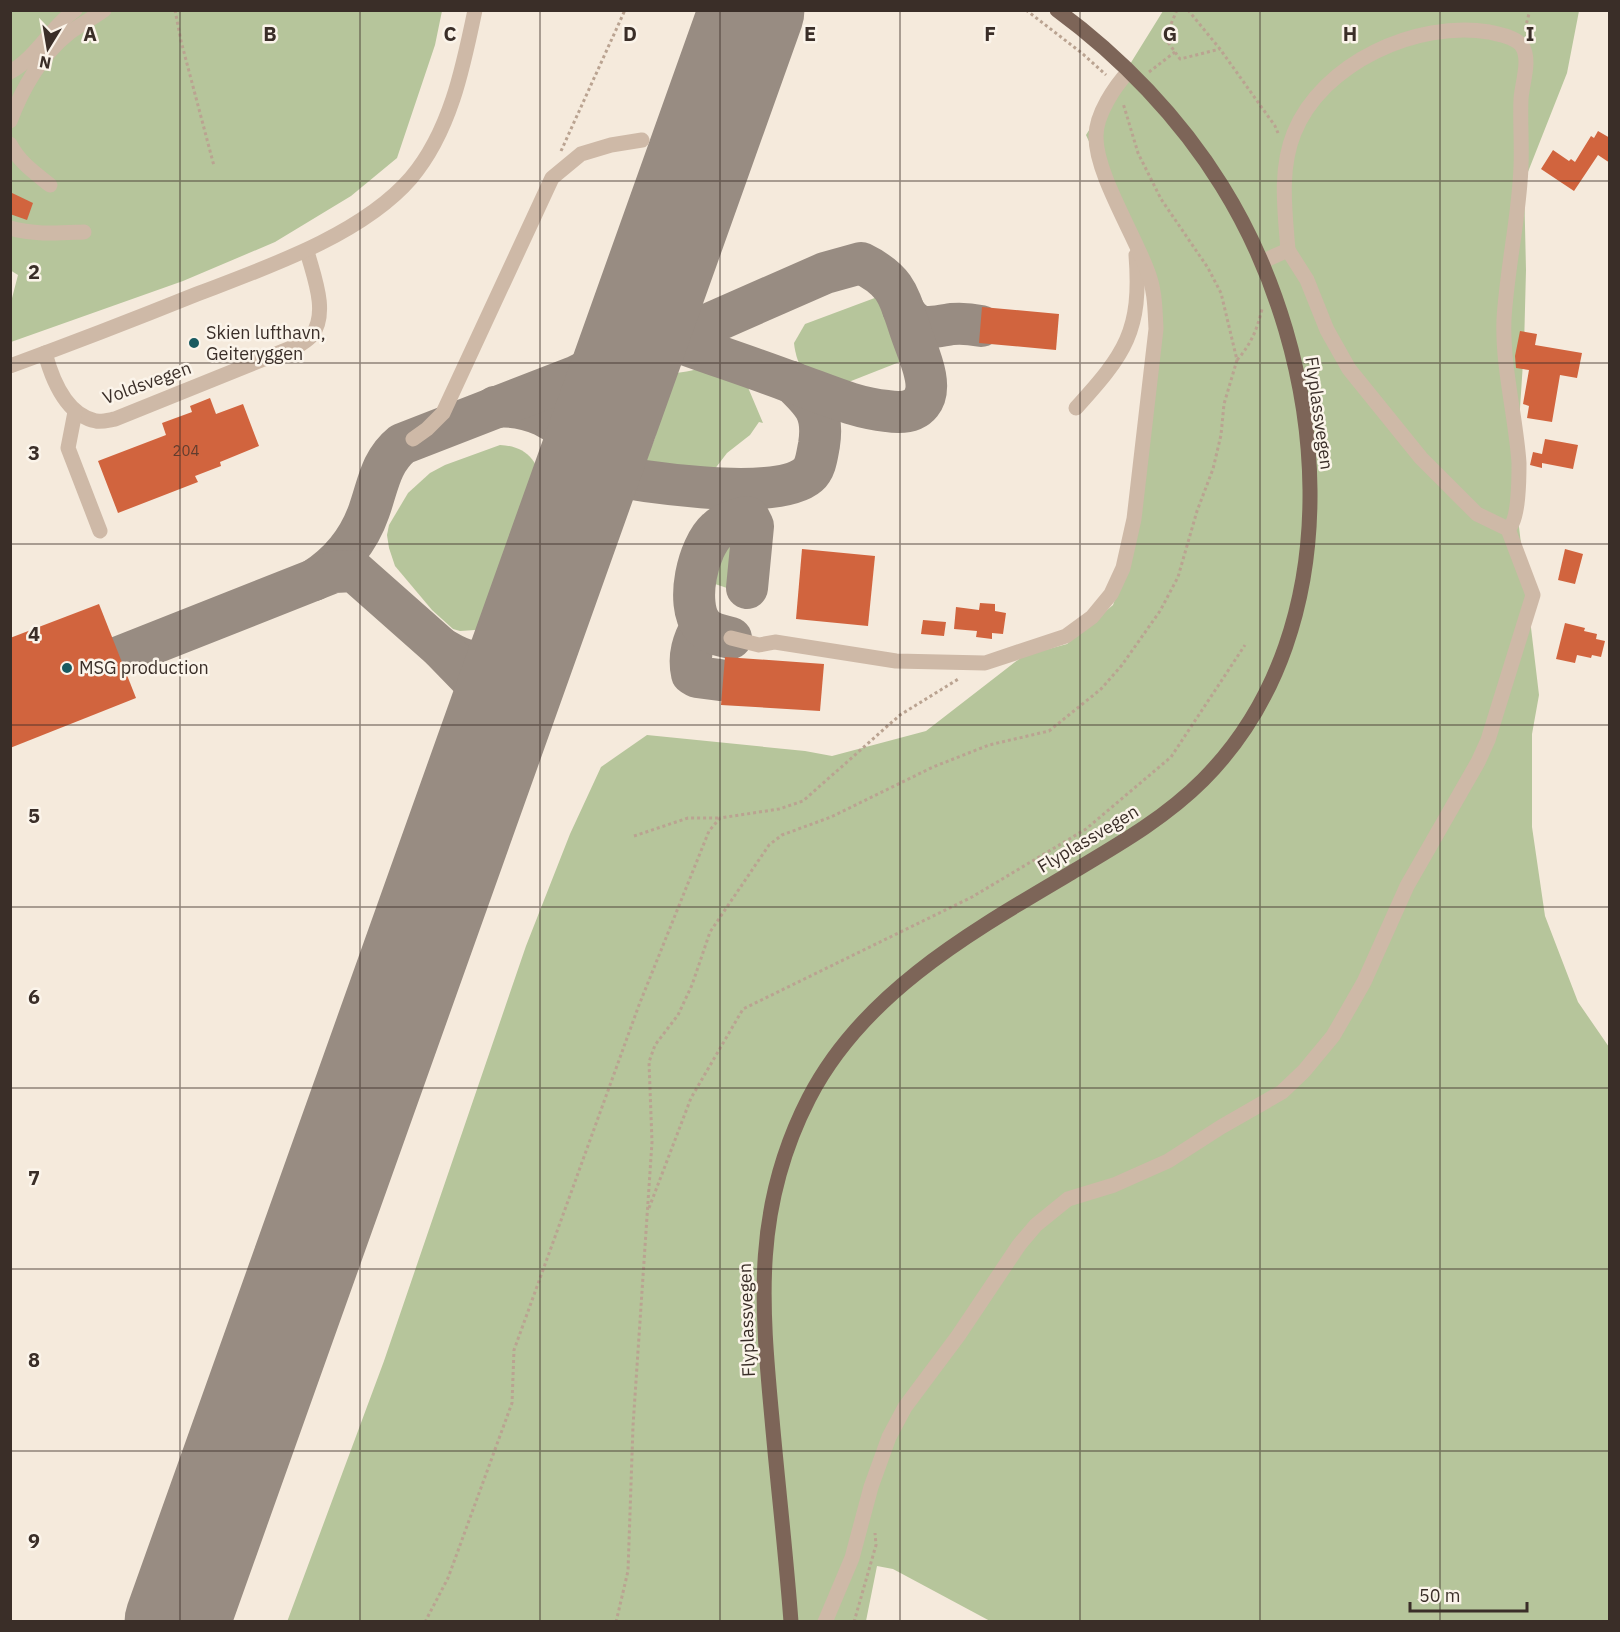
<svg xmlns="http://www.w3.org/2000/svg" width="1620" height="1632" font-family="'IBM Plex Sans',sans-serif">
<style>
.green{fill:#b6c59b}
.lines{fill:none;stroke-linecap:round;stroke-linejoin:round}
.taxiway{stroke:#988c82;stroke-width:42}
.runway{stroke:#988c82;stroke-width:105}
.building{fill:#d1643e}
.path{stroke:#baa391;stroke-width:3;stroke-dasharray:3 3;stroke-linecap:butt}
.minor{stroke:#ceb9a7;stroke-width:15}
.major{stroke:#7d6558;stroke-width:15}
.grid{fill:none;stroke:#3a2e28;stroke-width:1.5;stroke-opacity:0.55}
.poi-dot{fill:#195a60;stroke:#fbf4ea;stroke-width:2}
.labels{text-anchor:middle;stroke-width:5;stroke-linejoin:round;paint-order:stroke}
.number-label{font-size:15px;fill:#603c2e}
.poi-label{font-size:18px;fill:#3a2e28;stroke:#fbf4ea;text-anchor:start}
.street-label{font-size:18px;fill:#3a2e28;stroke:#fbf4ea}
.grid-label{font-size:20px;text-anchor:middle;font-weight:bold;fill:#3a2e28;stroke:#fbf4ea;stroke-width:5;stroke-linejoin:round;paint-order:stroke}
</style>
<rect width="100%" height="100%" fill="#f5eadc"/>
<g class="green">
<polygon points="11,11 442,11 435,45 397,158 351,196 275,242 183,281 11,342 11,302 18,275 10,270"/>
<polygon points="1163,11 1579,11 1567,73 1524,182 1526,270 1524,347 1518,439 1519,527 1539,695 1532,734 1532,827 1545,916 1578,1002 1609,1047 1609,1621 990,1621 893,1569 877,1566 866,1621 287,1622 384,1361 526,946 570,834 601,767 647,735 805,751 832,756 926,731 1023,656 1067,644 1113,605 1136,538 1153,387 1150,308 1136,244 1086,135"/>
<path d="M880,296L885,297L902,342V361L841,385C811,390 797,370 794,343L805,324Z"/>
<path d="M712,367L744,378L763,423L759,422L750,435L727,453L711,474L656,471L655,469L639,460L646,459L655,438L668,373C683,374 697,368 712,367Z"/>
<path d="M500,445C531,446 544,468 539,497L497,612L482,627L475,630L460,631L453,629L432,610L395,566L389,548L387,535L389,525L408,493L430,473L445,465Z"/>
<polygon points="721,543 734,543 730,589 715,584 712,581 714,555 717,545"/>
</g>
<g class="lines">
<g class="taxiway">
<path d="M903,309C916,332 929,328 952,324C962,323 971,324 981,326"/>
<path d="M495,407C527,404 564,419 579,449C583,456 585,464 588,471C631,480 775,504 808,475C816,468 817,455 819,445C824,413 814,403 792,382"/>
<path d="M314,580C339,564 359,540 369,511C378,486 380,462 402,444L577,376L650,339L662,338L670,339L693,331L825,273L861,263C900,282 899,299 913,338C919,355 934,387 921,403C913,413 899,413 887,411C854,408 823,393 791,382C751,367 711,354 670,339C654,328 650,317 649,298"/>
<path d="M702,625C693,641 688,656 692,674L697,677L720,680"/>
<path d="M731,638C720,635 709,634 702,625C685,603 698,547 717,530C725,522 736,520 746,517L749,518L753,526L747,588"/>
<path d="M441,648C450,653 460,660 472,661C502,663 523,633 538,611"/>
<polyline points="119,657 334,572 354,571 441,648 475,683 487,715 488,735 484,761"/>
</g>
<polyline class="runway" points="177,1622 752,10"/>
</g>
<g class="building">
<polygon points="1598,131 1610,138 1610,163 1598,155 1574,191 1541,169 1553,150 1569,161 1571,159 1575,162 1591,136 1594,138"/>
<polygon points="10,192 33,203 27,220 10,214"/>
<polygon points="982,307 1059,314 1056,350 979,343"/>
<polygon points="1520,331 1537,334 1535,345 1582,353 1577,378 1560,375 1552,422 1527,418 1529,406 1523,404 1529,370 1516,368 1515,356"/>
<polygon points="210,398 216,414 243,404 259,446 220,462 221,466 195,476 198,482 118,513 98,461 166,435 162,423 192,412 190,406"/>
<polygon points="1545,439 1578,445 1573,469 1542,463 1542,468 1530,465 1533,452 1542,454"/>
<polygon points="802,549 875,556 868,626 796,619"/>
<polygon points="1565,549 1583,554 1575,584 1558,580"/>
<polygon points="980,603 995,604 995,611 1006,613 1003,634 992,633 992,639 976,637 977,631 954,629 956,607 979,610"/>
<polygon points="99,604 136,698 10,748 10,638"/>
<polygon points="923,620 946,622 944,636 921,634"/>
<polygon points="1565,623 1585,628 1584,631 1597,634 1596,639 1605,641 1601,657 1592,655 1591,658 1577,655 1575,663 1556,659"/>
<polygon points="725,657 824,664 820,711 721,705"/>
</g>
<g class="lines">
<g class="path">
<polyline points="175,10 181,41 214,166"/>
<polyline points="1026,10 1083,54 1106,75"/>
<polyline points="1177,10 1165,38 1180,59 1220,49"/>
<polyline points="1188,10 1220,49 1275,126 1278,133"/>
<polyline points="1525,29 1530,10"/>
<polyline points="1149,72 1175,52"/>
<polyline points="561,151 625,10"/>
<path d="M1237,360C1251,344 1257,330 1262,309"/>
<polyline points="634,836 688,818 719,818"/>
<polyline points="649,1208 691,1098 743,1009 972,897 1086,829 1171,757 1245,645"/>
<polyline points="425,1622 448,1578 512,1403 514,1350 639,1005 709,831 720,818 779,809 803,801 900,715 960,678"/>
<polyline points="616,1622 628,1571 633,1426 652,1142 649,1062 655,1045 678,1015 692,985 710,932 769,845 782,835 831,817 933,767 989,745 1049,731 1101,689 1122,665 1160,611 1178,577 1197,511 1213,469 1221,435 1224,404 1237,360 1221,293 1208,268 1161,199 1138,153 1123,103"/>
<polyline points="854,1622 876,1545 875,1533"/>
</g>
<g class="minor">
<path d="M10,72C37,57 50,28 75,10"/>
<path d="M10,121C22,89 42,54 69,33C80,25 93,18 104,10"/>
<path d="M10,144C19,162 35,173 50,185"/>
<path d="M10,228C34,235 59,233 84,232"/>
<path d="M1288,250C1285,212 1279,170 1294,133C1322,63 1417,20 1489,32C1498,34 1516,37 1522,46C1531,60 1522,83 1521,99C1520,121 1522,144 1521,167C1519,218 1507,268 1504,319C1502,366 1516,417 1519,463C1519,477 1519,521 1508,529"/>
<path d="M45,353C52,379 66,415 96,421C102,422 109,420 115,419L301,344C304,342 309,339 312,335C329,312 313,275 307,251"/>
<path d="M10,366C73,343 135,319 197,294C265,268 362,235 411,178C450,132 463,68 475,10"/>
<path d="M1076,408C1125,354 1142,331 1136,255"/>
<polyline points="75,412 68,448 100,531"/>
<polyline points="413,439 427,429 443,413 552,178 581,154 611,145 642,140"/>
<path d="M731,638L759,645L775,642L896,661L985,663L1066,636L1092,617L1111,594L1123,568L1134,519L1156,329C1155,309 1155,289 1147,270C1134,234 1095,172 1096,136C1096,114 1115,86 1129,71"/>
<polyline points="825,1622 852,1558 871,1487 889,1437 905,1407 958,1336 1019,1245 1036,1225 1068,1199 1114,1185 1168,1161 1221,1127 1282,1092 1304,1071 1333,1036 1348,1010 1364,982 1407,886 1478,762 1488,740 1533,595 1508,529 1477,514 1421,458 1349,369 1327,330 1307,280 1288,250 1261,262"/>
</g>
<path class="major" d="M791,1622C786,1554 778,1487 772,1419C761,1302 753,1207 809,1098C863,993 971,932 1069,874C1116,846 1164,819 1203,780C1356,626 1329,358 1222,186C1180,118 1121,57 1057,10"/>
</g>
<path class="grid" d="M180,10V1622M360,10V1622M540,10V1622M720,10V1622M900,10V1622M1080,10V1622M1260,10V1622M1440,10V1622M10,181H1610M10,363H1610M10,544H1610M10,725H1610M10,907H1610M10,1088H1610M10,1269H1610M10,1451H1610"/>
<g class="poi-dot">
<circle cx="194" cy="343" r="6"/>
<circle cx="67" cy="668" r="6"/>
</g>
<g class="labels">
<g class="number-label">
<text x="186" y="456">204</text>
</g>
<g class="poi-label">
<text x="206" y="339">Skien lufthavn,<tspan x="206" dy="21">Geiteryggen</tspan></text>
<text x="79" y="674">MSG production</text>
</g>
<g class="street-label">
<text transform="translate(147 383) rotate(-20)" y="6">Voldsvegen</text>
<text transform="translate(1319 413) rotate(82)" y="6">Flyplassvegen</text>
<text transform="translate(1088 839) rotate(-31)" y="6">Flyplassvegen</text>
<text transform="translate(747 1320) rotate(-92)" y="6">Flyplassvegen</text>
</g>
</g>
<g class="grid-label">
<text x="90" y="41">A</text>
<text x="270" y="41">B</text>
<text x="450" y="41">C</text>
<text x="630" y="41">D</text>
<text x="810" y="41">E</text>
<text x="990" y="41">F</text>
<text x="1170" y="41">G</text>
<text x="1350" y="41">H</text>
<text x="1530" y="41">I</text>
<text x="34" y="279">2</text>
<text x="34" y="460">3</text>
<text x="34" y="641">4</text>
<text x="34" y="823">5</text>
<text x="34" y="1004">6</text>
<text x="34" y="1185">7</text>
<text x="34" y="1367">8</text>
<text x="34" y="1548">9</text>
</g>
<rect width="1620" height="1632" fill="none" stroke="#3a2e28" stroke-width="24"/>
<g transform="translate(48 48) rotate(191)" stroke="#fbf4ea" stroke-width="4.5" paint-order="stroke">
<path d="M0-4.5L10 22L0 15L-10 22Z" fill="#3a2e28"/>
<text y="-9" font-size="16" font-weight="bold" text-anchor="middle" fill="#3a2e28">N</text>
</g>
<path d="M1410 1602v9h117v-9" fill="none" stroke="#3a2e28" stroke-width="3"/>
<text x="1419" y="1602" font-size="18" fill="#3a2e28" stroke="#fbf4ea" stroke-width="4.5" paint-order="stroke">50 m</text>
</svg>
